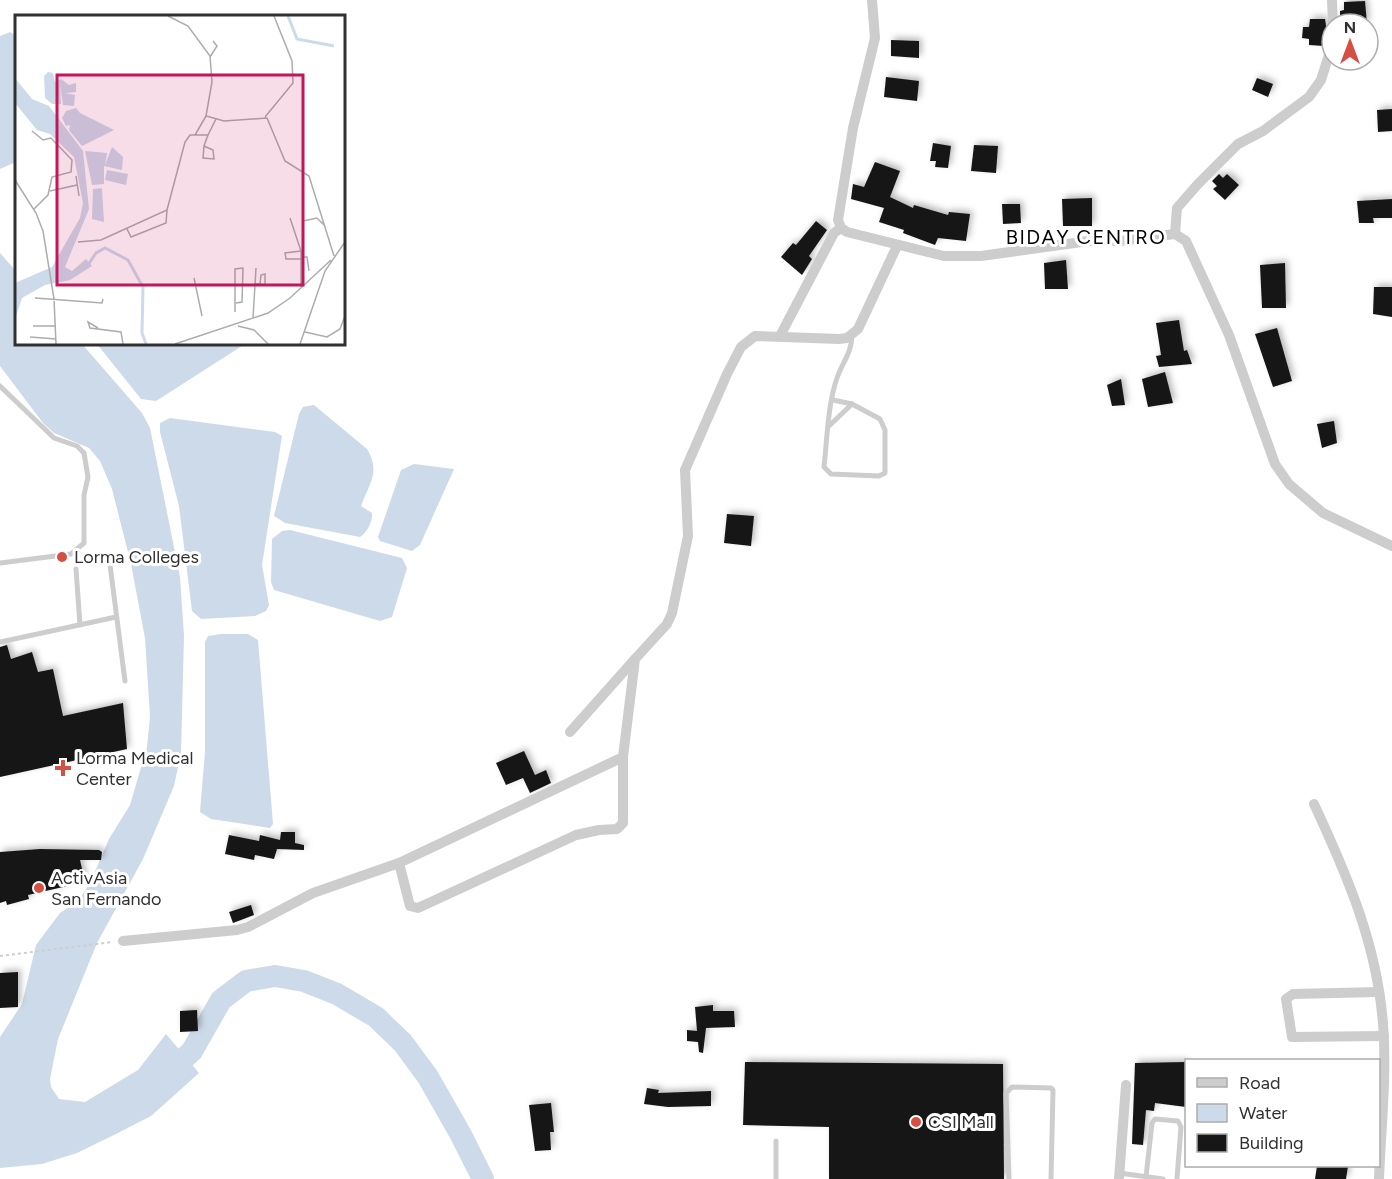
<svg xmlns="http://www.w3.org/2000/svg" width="1392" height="1179" font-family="Figtree,sans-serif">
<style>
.water{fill:#cddaea}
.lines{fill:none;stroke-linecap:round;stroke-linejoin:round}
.river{stroke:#cddaea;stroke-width:22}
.building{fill:#171717;filter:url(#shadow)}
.path{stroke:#cdcdcd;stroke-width:2;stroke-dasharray:3 3;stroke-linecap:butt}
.service{stroke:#cdcdcd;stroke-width:5}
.minor{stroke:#cdcdcd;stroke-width:10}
.poi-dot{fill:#d64f43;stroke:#fff;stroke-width:2}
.labels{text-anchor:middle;stroke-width:6;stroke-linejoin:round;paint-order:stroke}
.poi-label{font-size:18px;fill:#303030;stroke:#fff;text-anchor:start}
.neighbourhood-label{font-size:20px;letter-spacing:1.5px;fill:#000;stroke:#fff}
.inset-river{fill:none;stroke:#cddaea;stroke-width:3}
.inset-road{fill:none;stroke:#acacac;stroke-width:1.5}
.view{fill:#c2185b;fill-opacity:0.15;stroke:#c2185b;stroke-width:3}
.inset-edge{fill:none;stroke:#303030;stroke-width:3}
</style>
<defs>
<filter id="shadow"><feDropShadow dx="3" dy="-3" stdDeviation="3" flood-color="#0004"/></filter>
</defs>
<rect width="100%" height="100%" fill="#fff"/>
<g class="water">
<polygon points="10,32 15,35 16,40 16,162 0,169 0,36"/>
<polygon points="0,253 16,271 16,344 82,344 142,413 150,428 180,577 184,636 181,753 174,786 143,859 97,943 58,1039 50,1079 51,1087 59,1099 85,1102 138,1070 166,1034 199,1073 151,1116 116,1134 77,1153 42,1164 0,1168 0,1037 22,1004 36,945 60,913 78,901 90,883 109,839 130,805 147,747 150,717 145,638 131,564 112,489 100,461 89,448 54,433 43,423 0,366"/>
<polygon points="97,344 245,344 156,401 141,399"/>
<path d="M314,405L367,449C381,472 369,484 361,506L372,513C373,521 367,533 360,537L285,523L274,516L299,414L303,407Z"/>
<polygon points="170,418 275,432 282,436 262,565 269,605 266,611 255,616 201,619 192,611 179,506 160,432 160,423"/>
<polygon points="414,464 454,469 420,545 412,551 380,541 378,537 401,470"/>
<polygon points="290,530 402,558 407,568 392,617 380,621 274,590 271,582 272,539 282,531"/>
<polygon points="221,634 248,634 258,640 273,824 270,828 211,819 200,812 205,752 205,642 208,636"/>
</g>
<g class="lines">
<polyline class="river" points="164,1077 192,1051 221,1000 246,981 275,976 304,981 337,994 376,1017 403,1043 428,1077 461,1135 483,1179"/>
</g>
<g class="building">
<polygon points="1365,1 1367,24 1340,24 1340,11 1344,10 1344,2"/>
<polygon points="1310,19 1325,19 1328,39 1324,46 1309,45 1309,39 1302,38 1303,27 1309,27"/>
<polygon points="891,40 919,41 919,58 891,56"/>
<polygon points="886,77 919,81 917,101 884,97"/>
<polygon points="1257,78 1273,84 1268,97 1252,90"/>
<polygon points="1392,109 1392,131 1378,132 1377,110"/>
<polygon points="933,143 951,146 948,168 935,167 936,161 930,161"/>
<polygon points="974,145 998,146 996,173 971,171"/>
<polygon points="875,162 900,171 890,197 913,208 914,205 948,215 949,212 970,214 966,241 938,238 935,245 903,233 904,230 879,222 884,208 851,199 853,184 864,187"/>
<polygon points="1219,174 1223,178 1227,174 1239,185 1225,200 1213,189 1217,186 1212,181"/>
<polygon points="1092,198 1092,226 1063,226 1062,199"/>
<polygon points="1392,199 1392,218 1373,218 1374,223 1359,223 1357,201"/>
<polygon points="1002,204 1020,204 1021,223 1003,224"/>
<polygon points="816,221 827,230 809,256 812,259 802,275 781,257 793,243 796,245"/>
<polygon points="1066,260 1068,289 1045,289 1044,263"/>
<polygon points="1285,263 1286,308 1262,308 1260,265"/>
<polygon points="1374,287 1392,287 1392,317 1373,314"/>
<polygon points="1179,320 1184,351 1187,350 1192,364 1159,367 1156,356 1161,355 1156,323"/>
<polygon points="1277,328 1292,381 1273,387 1255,334"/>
<polygon points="1165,372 1173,403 1148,407 1142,379"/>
<polygon points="1121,379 1125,405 1112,406 1107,385"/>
<polygon points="1334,421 1337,443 1322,448 1317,424"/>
<polygon points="727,514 754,516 751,546 724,543"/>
<polygon points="7,645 11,659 32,652 38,672 53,669 63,716 123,703 127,749 0,777 0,647"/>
<polygon points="524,751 535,775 546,770 551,783 530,793 523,778 506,785 496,763"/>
<polygon points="281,832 295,832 295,843 304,845 304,850 277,849 274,859 255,855 254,860 225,854 229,835 259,841 260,835 280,840"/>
<polygon points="40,849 99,850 102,852 101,860 80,860 85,882 28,895 29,899 7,905 6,901 0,903 0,852"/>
<polygon points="251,905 254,915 233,923 229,912"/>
<polygon points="18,972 18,1007 0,1008 0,973"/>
<polygon points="713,1005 713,1011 734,1011 735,1027 706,1028 703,1053 699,1052 698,1042 687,1041 687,1030 697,1031 695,1007"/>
<polygon points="197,1010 198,1031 180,1032 180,1011"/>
<polygon points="745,1062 1003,1064 1004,1179 829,1179 829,1127 743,1125"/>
<polygon points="1186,1062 1186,1107 1155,1103 1154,1111 1146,1110 1143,1145 1132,1144 1135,1063"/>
<polygon points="647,1088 659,1090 658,1093 711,1091 711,1106 668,1107 644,1104"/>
<polygon points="551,1103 554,1132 550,1132 551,1150 535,1151 529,1105"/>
<polygon points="1317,1166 1348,1166 1346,1179 1315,1179"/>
</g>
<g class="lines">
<polyline class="path" points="0,956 113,942"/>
<g class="service">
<polyline points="0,386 54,438 77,446 84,453 88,477 84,495 84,543 71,554 0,563"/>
<path d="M833,400L852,404L880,419L885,430V473L879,476L831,474L824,467C827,440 828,403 837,378C843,361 852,353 852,334"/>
<polyline points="829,426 852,404"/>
<polyline points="110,565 125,681"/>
<polyline points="76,569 80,625"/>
<polyline points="0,642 116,617"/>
<polyline points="776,1141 776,1179"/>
<polyline points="1119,1173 1163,1179"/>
<polyline points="1146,1177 1152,1123 1155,1119 1178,1121 1181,1127 1177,1179"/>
<polyline points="1009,1179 1006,1093 1012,1087 1051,1088 1053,1090 1051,1179"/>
</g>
<g class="minor">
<polyline points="872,0 875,38 853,128 838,220 841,228 847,232 944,256 981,256 1096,240 1120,241 1175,234 1186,241 1229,335 1275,464 1289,484 1323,513 1392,546"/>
<polyline points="1332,0 1333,24"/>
<polyline points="1175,234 1177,208 1198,184 1238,144 1263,131 1309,97 1321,80 1332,45"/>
<polyline points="780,336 834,233 841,228"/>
<polyline points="570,732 635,659"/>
<path d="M1314,804C1347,875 1377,944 1383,1024C1387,1075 1381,1128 1379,1179"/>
<polyline points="399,863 410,906 418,908 576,835 599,830 617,829 623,823 623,757"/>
<polyline points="123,941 237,930 248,927 313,893 399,863 623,757 635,659 667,624 672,613 688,536 685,470 727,374 741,347 755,336 839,339 847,338 858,329 897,246"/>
<polyline points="1379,992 1293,994 1286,999 1292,1037 1384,1036"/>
<polyline points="1119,1179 1126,1085"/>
</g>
</g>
<g class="poi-dot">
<circle cx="62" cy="557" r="6"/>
<path d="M60 759h6v6h6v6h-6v6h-6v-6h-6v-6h6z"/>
<circle cx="39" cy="888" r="6"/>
<circle cx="916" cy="1122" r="6"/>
</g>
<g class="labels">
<g class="poi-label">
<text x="74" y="563">Lorma Colleges</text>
<text x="76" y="764">Lorma Medical<tspan x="76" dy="21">Center</tspan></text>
<text x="51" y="884">ActivAsia<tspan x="51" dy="21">San Fernando</tspan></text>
<text x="928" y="1128">CSI Mall</text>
</g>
<g class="neighbourhood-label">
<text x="1086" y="244">BIDAY CENTRO</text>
</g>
</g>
<g transform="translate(15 15)">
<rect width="330" height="330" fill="#fff"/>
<path d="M33,57L38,58L40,67L46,64L54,70L61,68V77L50,78L60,80L59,91L48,90L45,69L46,89H37L30,83L29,61ZM0,63L17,84L34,91L68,136L74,194L50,252L57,256L71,244L77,251L55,265L30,270L7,283L0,304V268L37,252L65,203L68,188L59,142L35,119L22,115L0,88ZM61,93L65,98L99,115L67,131L54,115L55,110L51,111L47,103L51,96ZM97,132L108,142L107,155L89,151V169L77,170L70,136L92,138L90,150ZM92,155L113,159L111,170L90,165ZM86,173L87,174L89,207L77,204L78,174Z" fill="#cddaea"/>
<path class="inset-river" d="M273,1L282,24L319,31M73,250L81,238L90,233L113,245L128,272L127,318L131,329"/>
<path class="inset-road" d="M153,1L173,11L195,41L197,67L191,101L209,106L252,103L270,146L294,161L319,241M195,42L202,31L198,26M250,102L278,68L277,46L259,1M17,116L28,125L36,123L57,145L56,157L37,162L33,180L19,194M180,120L191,101M189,131L198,135L199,144L188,143L189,131L190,128L193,120M61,161L64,181M0,165L21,198L28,216L39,284L41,329M35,176L62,170M275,203L286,236V272M288,206L302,203L310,211M112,214L116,222L151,208L152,195M63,227L86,225L152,195L170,127L175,120H193L201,104M286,236L270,238L271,244H287M287,242H292L294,256M179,263L187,301M240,269H245L250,270V259L246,260L245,269M20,283L87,288L88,284M220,297V254L228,253L227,287L221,288M238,303L241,253M18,311H41M223,311L239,315L253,329M83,313L73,307L75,313L106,317L108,329M290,317L312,322L325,314L330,301M15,322L41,324M160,329L253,298L275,283L316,245M285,329L310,256L330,227"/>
<path class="view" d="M42,60H288V270H42Z"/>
<rect width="330" height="330" class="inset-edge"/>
</g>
<rect x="1185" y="1059" width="195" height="108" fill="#ffffff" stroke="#acacac" stroke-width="1.5"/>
<rect x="1197" y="1078" width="30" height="9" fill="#cdcdcd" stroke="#acacac" stroke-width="1.5"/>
<text x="1239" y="1089" font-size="18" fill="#303030">Road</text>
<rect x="1197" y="1104" width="30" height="18" fill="#cddaea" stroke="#acacac" stroke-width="1.5"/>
<text x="1239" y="1119" font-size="18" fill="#303030">Water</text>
<rect x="1197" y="1134" width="30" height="18" fill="#171717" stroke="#acacac" stroke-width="1.5"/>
<text x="1239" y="1149" font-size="18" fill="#303030">Building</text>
<g transform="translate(1350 42)"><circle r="28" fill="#ffffff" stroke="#acacac" stroke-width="1.5"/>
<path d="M0-4.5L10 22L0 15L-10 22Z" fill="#d64f43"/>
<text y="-9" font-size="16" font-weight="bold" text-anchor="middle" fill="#303030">N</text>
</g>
</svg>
